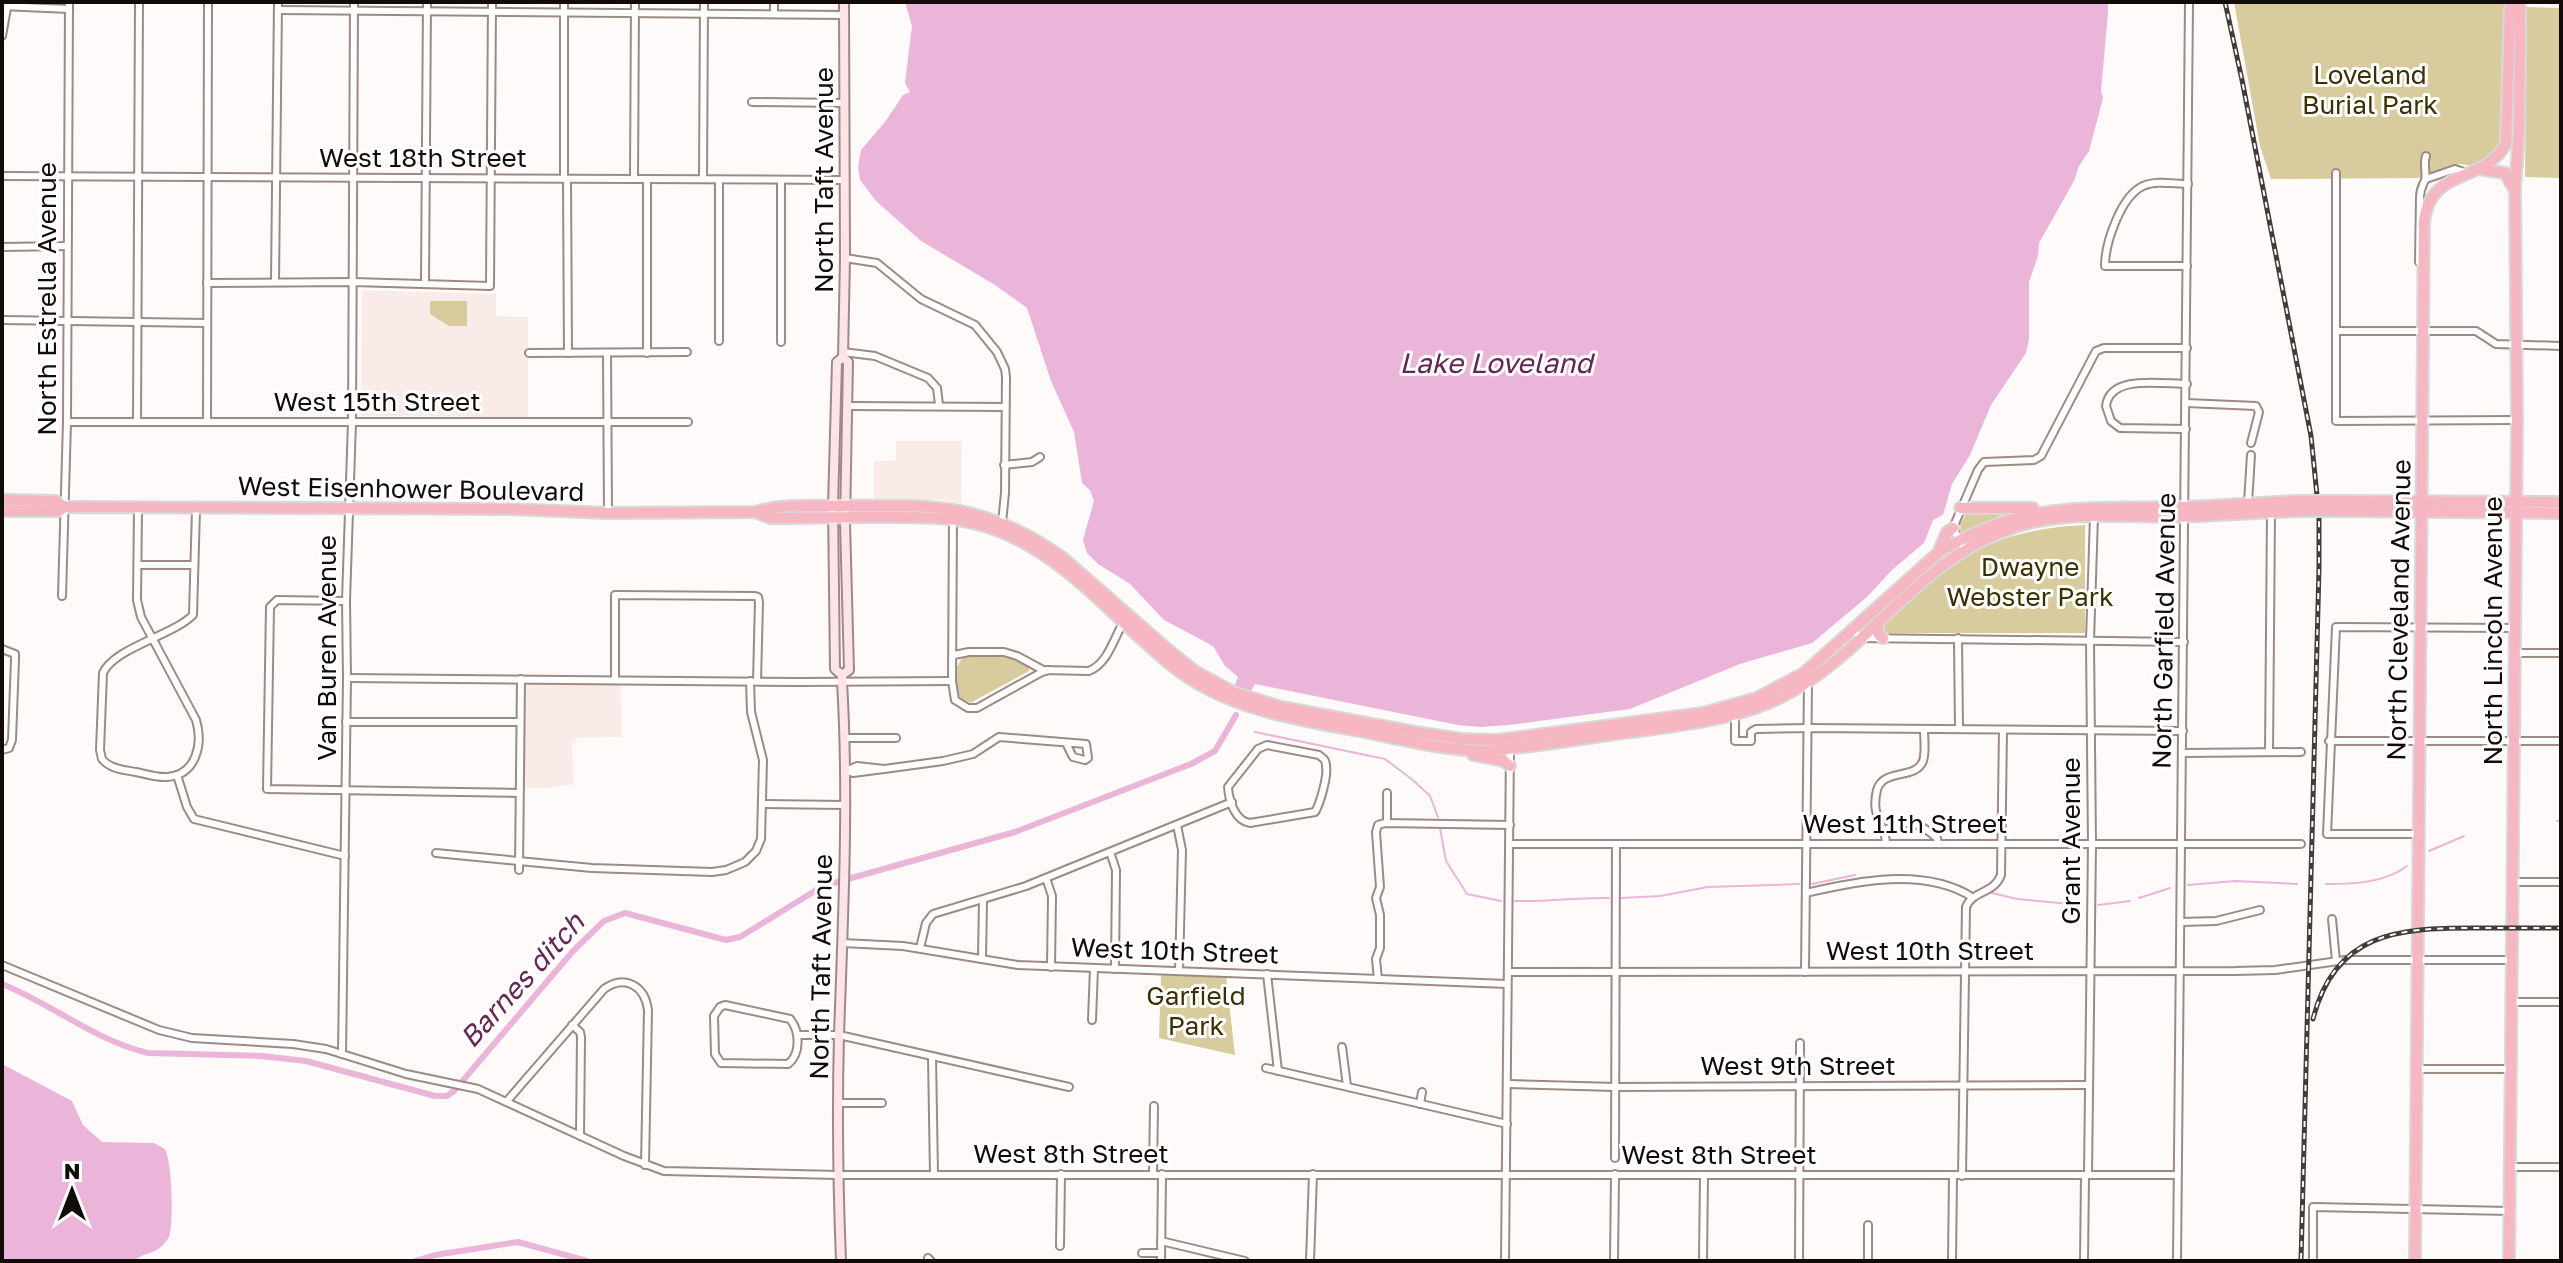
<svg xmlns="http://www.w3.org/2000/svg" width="2563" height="1263" font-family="'Golos Text',sans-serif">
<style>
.built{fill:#f9ece8}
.green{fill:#d8cb9e}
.water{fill:#ebb5d9}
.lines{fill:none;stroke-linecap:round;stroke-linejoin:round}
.stream{stroke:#ebb5d9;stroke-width:2}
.canal{stroke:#ebb5d9;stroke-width:6}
.minor-casing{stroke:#9e8a84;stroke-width:10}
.secondary-casing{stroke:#9e8a84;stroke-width:12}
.trunk-casing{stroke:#d9d8d8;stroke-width:14}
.minor{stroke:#fff;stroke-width:6}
.secondary{stroke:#fce4e8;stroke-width:8}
.trunk{stroke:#f6b7c2;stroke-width:10}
.rail-casing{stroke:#423c3a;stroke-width:5}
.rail{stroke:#fff;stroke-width:2;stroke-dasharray:6;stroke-linecap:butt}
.trunk-bridge-casing{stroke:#d9d8d8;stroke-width:14;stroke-linecap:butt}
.trunk-bridge{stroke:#f6b7c2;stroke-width:10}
.labels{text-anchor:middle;stroke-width:6;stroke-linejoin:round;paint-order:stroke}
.park-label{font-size:26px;fill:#3b2f00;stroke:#fff}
.street-label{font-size:26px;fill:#120b09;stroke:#fff}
.water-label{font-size:28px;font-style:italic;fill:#642653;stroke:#fff}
</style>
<rect width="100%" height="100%" fill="#fefaf9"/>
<g class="built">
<polygon points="362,290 496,294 496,316 528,317 528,417 361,416"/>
<polygon points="896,441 962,441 961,504 941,500 874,500 874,461 896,460"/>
<polygon points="527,684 621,685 622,737 577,738 572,747 574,784 550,788 524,788 525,690"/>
</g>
<g class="green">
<polygon points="2234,2 2506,2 2505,135 2499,149 2486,161 2475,166 2460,164 2448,166 2419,178 2271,179 2260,146"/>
<polygon points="2527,7 2561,8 2561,178 2525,177"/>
<polygon points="430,301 467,301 467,326 449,326 430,314"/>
<polygon points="1966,514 2001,515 1961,535 1960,524"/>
<path d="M2085,525V633H1882L1880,626C1950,562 1985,530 2085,525Z"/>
<path d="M965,656H1007L1029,667V671L972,702C950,702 951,666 965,656Z"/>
<polygon points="1161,974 1226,976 1235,1055 1159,1038"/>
</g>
<g class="water">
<polygon points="905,2 2108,2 2108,12 2101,91 2103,98 2089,151 2079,166 2074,181 2039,243 2038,256 2029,282 2029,339 2026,353 1991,405 1970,455 1952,484 1943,515 1933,520 1924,543 1892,570 1867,597 1812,643 1740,664 1630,709 1509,725 1480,727 1458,725 1255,684 1250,693 1234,687 1238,677 1225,666 1213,646 1164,620 1130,584 1098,564 1087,553 1083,540 1094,501 1090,490 1082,483 1074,432 1051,381 1027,308 995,285 921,241 876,201 860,180 858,167 861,150 885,122 903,95 910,92 905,83 912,26"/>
<path d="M2,1064L72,1101L83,1125L102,1142L154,1143L165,1149C172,1162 174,1222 169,1237C169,1238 162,1246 161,1247C153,1254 142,1253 134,1261H2Z"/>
</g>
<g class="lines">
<g class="stream">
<polyline points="1255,732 1385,759 1414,781 1430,796 1438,817"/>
<polyline points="2557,821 2561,821"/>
<polyline points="1440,828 1446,861 1467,894 1501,901"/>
<polyline points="2429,851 2464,836"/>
<polyline points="1812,884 1855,875"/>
<path d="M2326,884C2353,884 2385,883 2407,866"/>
<polyline points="2188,885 2235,881 2297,884"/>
<polyline points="1992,893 2017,899 2082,905"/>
<polyline points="1621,898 1660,896 1708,887 1799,884"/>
<polyline points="2139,898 2170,888"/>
<path d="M1515,901C1547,902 1577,897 1609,898"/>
<polyline points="2098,905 2130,901"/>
</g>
<g class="canal">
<path d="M2,984C52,1004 96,1041 148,1053L261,1056L306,1061L435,1096H447L454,1091L573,951L604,921L625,913L726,940L740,937L823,886L1015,832L1191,764L1215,751L1236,715"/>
<polyline points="415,1261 435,1255 518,1242 587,1261"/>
</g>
<defs>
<g id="minor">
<polyline points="564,2 564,179"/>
<polyline points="2,6 69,9"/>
<polyline points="278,10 844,15"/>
<polyline points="774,14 774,2"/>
<polyline points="2,36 7,8"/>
<polyline points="752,102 845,103"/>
<polyline points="2336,173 2336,421 2517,420"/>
<polyline points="2,176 845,180"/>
<polyline points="567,179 568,353"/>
<polyline points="634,179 635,2"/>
<polyline points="703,179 704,2"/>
<polyline points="2426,179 2455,169 2467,173"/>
<polyline points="719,180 719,341"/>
<polyline points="781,180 781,342"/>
<polyline points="2,247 67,246"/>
<polyline points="845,258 877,263 921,299 975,325 997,352 1005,369 1006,377 1005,493 1002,523"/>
<path d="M2419,262L2420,197C2420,189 2422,187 2425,180C2427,173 2423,164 2426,156"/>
<path d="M2187,266H2105C2105,243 2121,196 2143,186C2156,180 2174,184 2188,184"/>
<polyline points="275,282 278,2"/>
<polyline points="207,283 353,282 490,286 492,2"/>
<polyline points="425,284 427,2"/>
<polyline points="2,320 207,323"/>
<polyline points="2337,331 2476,331 2496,344 2561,346"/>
<polyline points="843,352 875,356 928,378 937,388 939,405"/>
<polyline points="529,353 687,352"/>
<polyline points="607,353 608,513"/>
<polyline points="647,353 647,179"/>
<polyline points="2186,403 2256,406 2259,412 2251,443"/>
<polyline points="848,406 1005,407"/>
<polyline points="67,422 688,422"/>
<polyline points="137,422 139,2"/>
<polyline points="207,422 208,2"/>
<path d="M2186,429L2120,428L2111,421L2106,406C2110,374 2162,384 2187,384"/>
<polyline points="1004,465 1032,462 1040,457"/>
<polyline points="2248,503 2251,455"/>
<path d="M138,509L137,600L141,617L196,720C203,743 197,775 167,777C157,778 146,774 136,772C124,770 110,769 102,759L100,750L103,673C114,648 172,636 193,615L196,509"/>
<polyline points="953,519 952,681 955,700 968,708 977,708 1042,672 1049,670"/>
<polyline points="1965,550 1953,528 1978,470 1984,462 2034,460 2041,456 2096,351 2104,348 2187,348"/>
<polyline points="138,565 194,565"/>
<polyline points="62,596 67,422 69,2"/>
<polyline points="346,601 277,600 270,607 267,789 519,793"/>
<polyline points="1854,631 1861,638 2184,642"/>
<polyline points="1958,638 1959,729"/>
<polyline points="2,649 15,654 15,659 12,740 9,748 2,750"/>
<polyline points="2515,653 2561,653"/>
<path d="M954,655L969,652H1004L1017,656L1043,670L1089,671C1108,663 1113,640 1123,623"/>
<polyline points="347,678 799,682 952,681"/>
<polyline points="615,680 615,595 755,596 758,597 759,602 757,681"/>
<polyline points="1735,716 1735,741 1751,741 1751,732 1756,729 1808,728 2183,731"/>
<polyline points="346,722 519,722"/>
<polyline points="845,738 896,738"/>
<polyline points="2329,741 2561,741"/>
<path d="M1267,745L1319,755C1323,759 1326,759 1326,766C1328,776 1320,804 1315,812L1250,823C1235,821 1229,801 1228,787L1258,749Z"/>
<polyline points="2269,752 2271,512"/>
<polyline points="2183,753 2301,752"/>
<polyline points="884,769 943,761 973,754 999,737 1086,744 1088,758 1085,760 1073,757 1066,743"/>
<polyline points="845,770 853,773 884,769 857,766 848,770"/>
<polyline points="177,775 187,807 194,819 345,856"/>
<polyline points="1387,793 1387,823"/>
<polyline points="763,804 844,805"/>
<polyline points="1177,825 1182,850 1179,971"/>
<path d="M1885,830C1906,818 1919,822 1937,838L1938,844"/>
<polyline points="2419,834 2327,834 2336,627 2515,628"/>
<polyline points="1510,844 2301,844"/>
<path d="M1886,844C1886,823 1870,818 1877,790C1883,768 1916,780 1923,761C1926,752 1924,738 1924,729"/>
<polyline points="1110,852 1116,870 1115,969"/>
<polyline points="436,853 592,868 712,872 726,870 745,862 756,851 761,839 763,760 751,712 750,681"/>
<polyline points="519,870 521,679"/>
<polyline points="1046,878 1052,896 1051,967"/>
<polyline points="2513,882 2561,882"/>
<path d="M1806,893C1857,881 1924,867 1972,897"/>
<polyline points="2332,919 2336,961"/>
<polyline points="2181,922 2216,921 2260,910"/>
<polyline points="842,943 903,946 1018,965 1507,984"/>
<polyline points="920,948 926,923 933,914 1026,886 1232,802"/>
<polyline points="982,959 983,900"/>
<polyline points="2,965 159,1030 192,1038 293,1044 326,1049 406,1074 478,1089 624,1156 664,1171 838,1175 2177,1175"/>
<polyline points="1509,972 2235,971 2275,970 2345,960 2512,960"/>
<polyline points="1805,972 1808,682"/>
<polyline points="1267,974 1278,1071"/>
<polyline points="1378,979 1376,959 1380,948 1380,915 1376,898 1380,887 1376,832 1378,825 1385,823 1510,825"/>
<polyline points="2512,1002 2561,1002"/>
<path d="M725,1005L790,1019C800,1031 801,1054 788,1064L721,1063L715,1054L714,1016L720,1007Z"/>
<polyline points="1092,1020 1094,968"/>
<polyline points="572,1025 580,1032 581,1037 580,1136"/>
<polyline points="798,1035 839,1035 1069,1087"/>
<polyline points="1342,1047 1347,1086"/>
<polyline points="342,1054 347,678 346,601 352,422 354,2"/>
<polyline points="932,1057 934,1174"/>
<polyline points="1266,1068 1507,1124"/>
<polyline points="2417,1069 2511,1069"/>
<polyline points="1508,1084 1616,1087 2089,1085"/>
<path d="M507,1101L604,989C625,974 645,986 648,1010L645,1165"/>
<polyline points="838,1103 882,1103"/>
<polyline points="1420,1104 1422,1092"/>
<polyline points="1615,1158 1616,844"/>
<polyline points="2511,1167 2561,1167"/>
<polyline points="1153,1174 1154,1106"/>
<polyline points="2088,1175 2092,844 2090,641 2094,515"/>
<path d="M1962,1176L1966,907C1973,890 1994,894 2001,875L2003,730"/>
<polyline points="1161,1241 1245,1261"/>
<polyline points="1060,1246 1061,1174"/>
<polyline points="1142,1253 1161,1253"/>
<polyline points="928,1258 931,1261"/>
<polyline points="1161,1261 1162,1174"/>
<polyline points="1310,1261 1313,1174"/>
<polyline points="1505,1261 1510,749"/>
<polyline points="1614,1261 1615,1174"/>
<polyline points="1703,1261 1704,1175"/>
<polyline points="1799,1261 1800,1043"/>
<polyline points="1868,1261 1868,1225"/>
<polyline points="1952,1261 1953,1176"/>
<polyline points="2084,1261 2085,1175"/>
<polyline points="2177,1261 2189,2"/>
<polyline points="2313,1261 2313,1207 2510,1211"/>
</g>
<g id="secondary">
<polyline points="842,675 835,669 833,506 837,362 843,357"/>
<path d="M841,1261C838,1186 837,1111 839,1035C843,918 849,799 842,682V675L849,670L845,522L848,362L843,357L845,258L844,2"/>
</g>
<g id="trunk">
<polyline points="2484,170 2505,173 2514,189"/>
<polyline points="2,500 55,501 66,507"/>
<polyline points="2341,501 2561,502"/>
<polyline points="1960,508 2033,508"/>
<path d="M2,511H58L66,507L509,509L608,513L755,512C782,504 812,506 841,506C933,505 984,502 1063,558L1172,653L1196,672L1233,692L1281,707L1415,732L1461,739L1497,740L1703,713L1757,698L1804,673L1939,552C2024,500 2089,509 2184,507C2223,506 2262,502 2301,501"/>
<polyline points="2339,511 2561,513"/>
<path d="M755,512L770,518C804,518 839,517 873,517C915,517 960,515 999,531C1068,558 1115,620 1171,665C1228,711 1301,720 1370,733C1408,741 1445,750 1484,751C1528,748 1572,740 1616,734C1682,725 1749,721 1806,683C1880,634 1924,558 2012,528C2062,510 2122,517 2174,517C2216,516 2258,512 2301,511"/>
<polyline points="1938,553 1947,532 1953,528"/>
<polyline points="1877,623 1879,635 1883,638"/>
<polyline points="1473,755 1504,761 1510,766"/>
<path d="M2415,1261L2424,221C2431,166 2486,184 2506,143L2510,8L2513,2"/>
<polyline points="2509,1261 2517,420 2515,190 2519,131 2520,7 2517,2"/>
</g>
</defs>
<use href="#minor" class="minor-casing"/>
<use href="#secondary" class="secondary-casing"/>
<use href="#trunk" class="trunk-casing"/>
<use href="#minor" class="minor"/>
<use href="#secondary" class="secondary"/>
<use href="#trunk" class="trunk"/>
<defs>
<g id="rail">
<polyline points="2225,2 2242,80 2311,436 2319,515 2319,568 2301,1261"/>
<path d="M2313,1019C2335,932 2399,928 2474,928C2503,928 2532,928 2561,928"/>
</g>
</defs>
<use href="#rail" class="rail-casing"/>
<use href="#rail" class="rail"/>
<defs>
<g id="trunk-bridge">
<polyline points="2301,501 2341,501"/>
<polyline points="2301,511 2339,511"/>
</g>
</defs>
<use href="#trunk-bridge" class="trunk-bridge-casing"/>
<use href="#trunk-bridge" class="trunk-bridge"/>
</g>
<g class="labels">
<g class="park-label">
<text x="2370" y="84">Loveland<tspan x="2370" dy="30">Burial Park</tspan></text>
<text x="2030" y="576">Dwayne<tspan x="2030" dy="30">Webster Park</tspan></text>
<text x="1196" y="1005">Garfield<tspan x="1196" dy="30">Park</tspan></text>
</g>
<g class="street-label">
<text x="423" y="167">West 18th Street</text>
<text transform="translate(824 180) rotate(-90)" y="9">North Taft Avenue</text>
<text transform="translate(47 299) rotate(-90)" y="9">North Estrella Avenue</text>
<text x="377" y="411">West 15th Street</text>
<text transform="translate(411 489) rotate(1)" y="9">West Eisenhower Boulevard</text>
<text transform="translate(2399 610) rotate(-89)" y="9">North Cleveland Avenue</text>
<text transform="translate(2164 631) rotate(-89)" y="9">North Garfield Avenue</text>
<text transform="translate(2493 631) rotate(-90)" y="9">North Lincoln Avenue</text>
<text transform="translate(327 648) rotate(-90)" y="9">Van Buren Avenue</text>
<text x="1905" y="833">West 11th Street</text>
<text transform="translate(2071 841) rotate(-90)" y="9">Grant Avenue</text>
<text transform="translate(1175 951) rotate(2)" y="9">West 10th Street</text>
<text x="1930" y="960">West 10th Street</text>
<text transform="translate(821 967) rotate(-89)" y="9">North Taft Avenue</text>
<text x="1798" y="1075">West 9th Street</text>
<text x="1071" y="1163">West 8th Street</text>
<text x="1719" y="1164">West 8th Street</text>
</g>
<g class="water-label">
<text x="1496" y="373">Lake Loveland</text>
<text transform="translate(522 980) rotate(-48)" y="10">Barnes ditch</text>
</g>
</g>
<rect width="2563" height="1263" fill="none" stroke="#120b09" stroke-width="8"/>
<g transform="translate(72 1191)" stroke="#ffffff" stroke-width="6" paint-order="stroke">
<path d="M0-6L14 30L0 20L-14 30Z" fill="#120b09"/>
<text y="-12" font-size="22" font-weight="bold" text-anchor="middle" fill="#120b09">N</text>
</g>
</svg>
